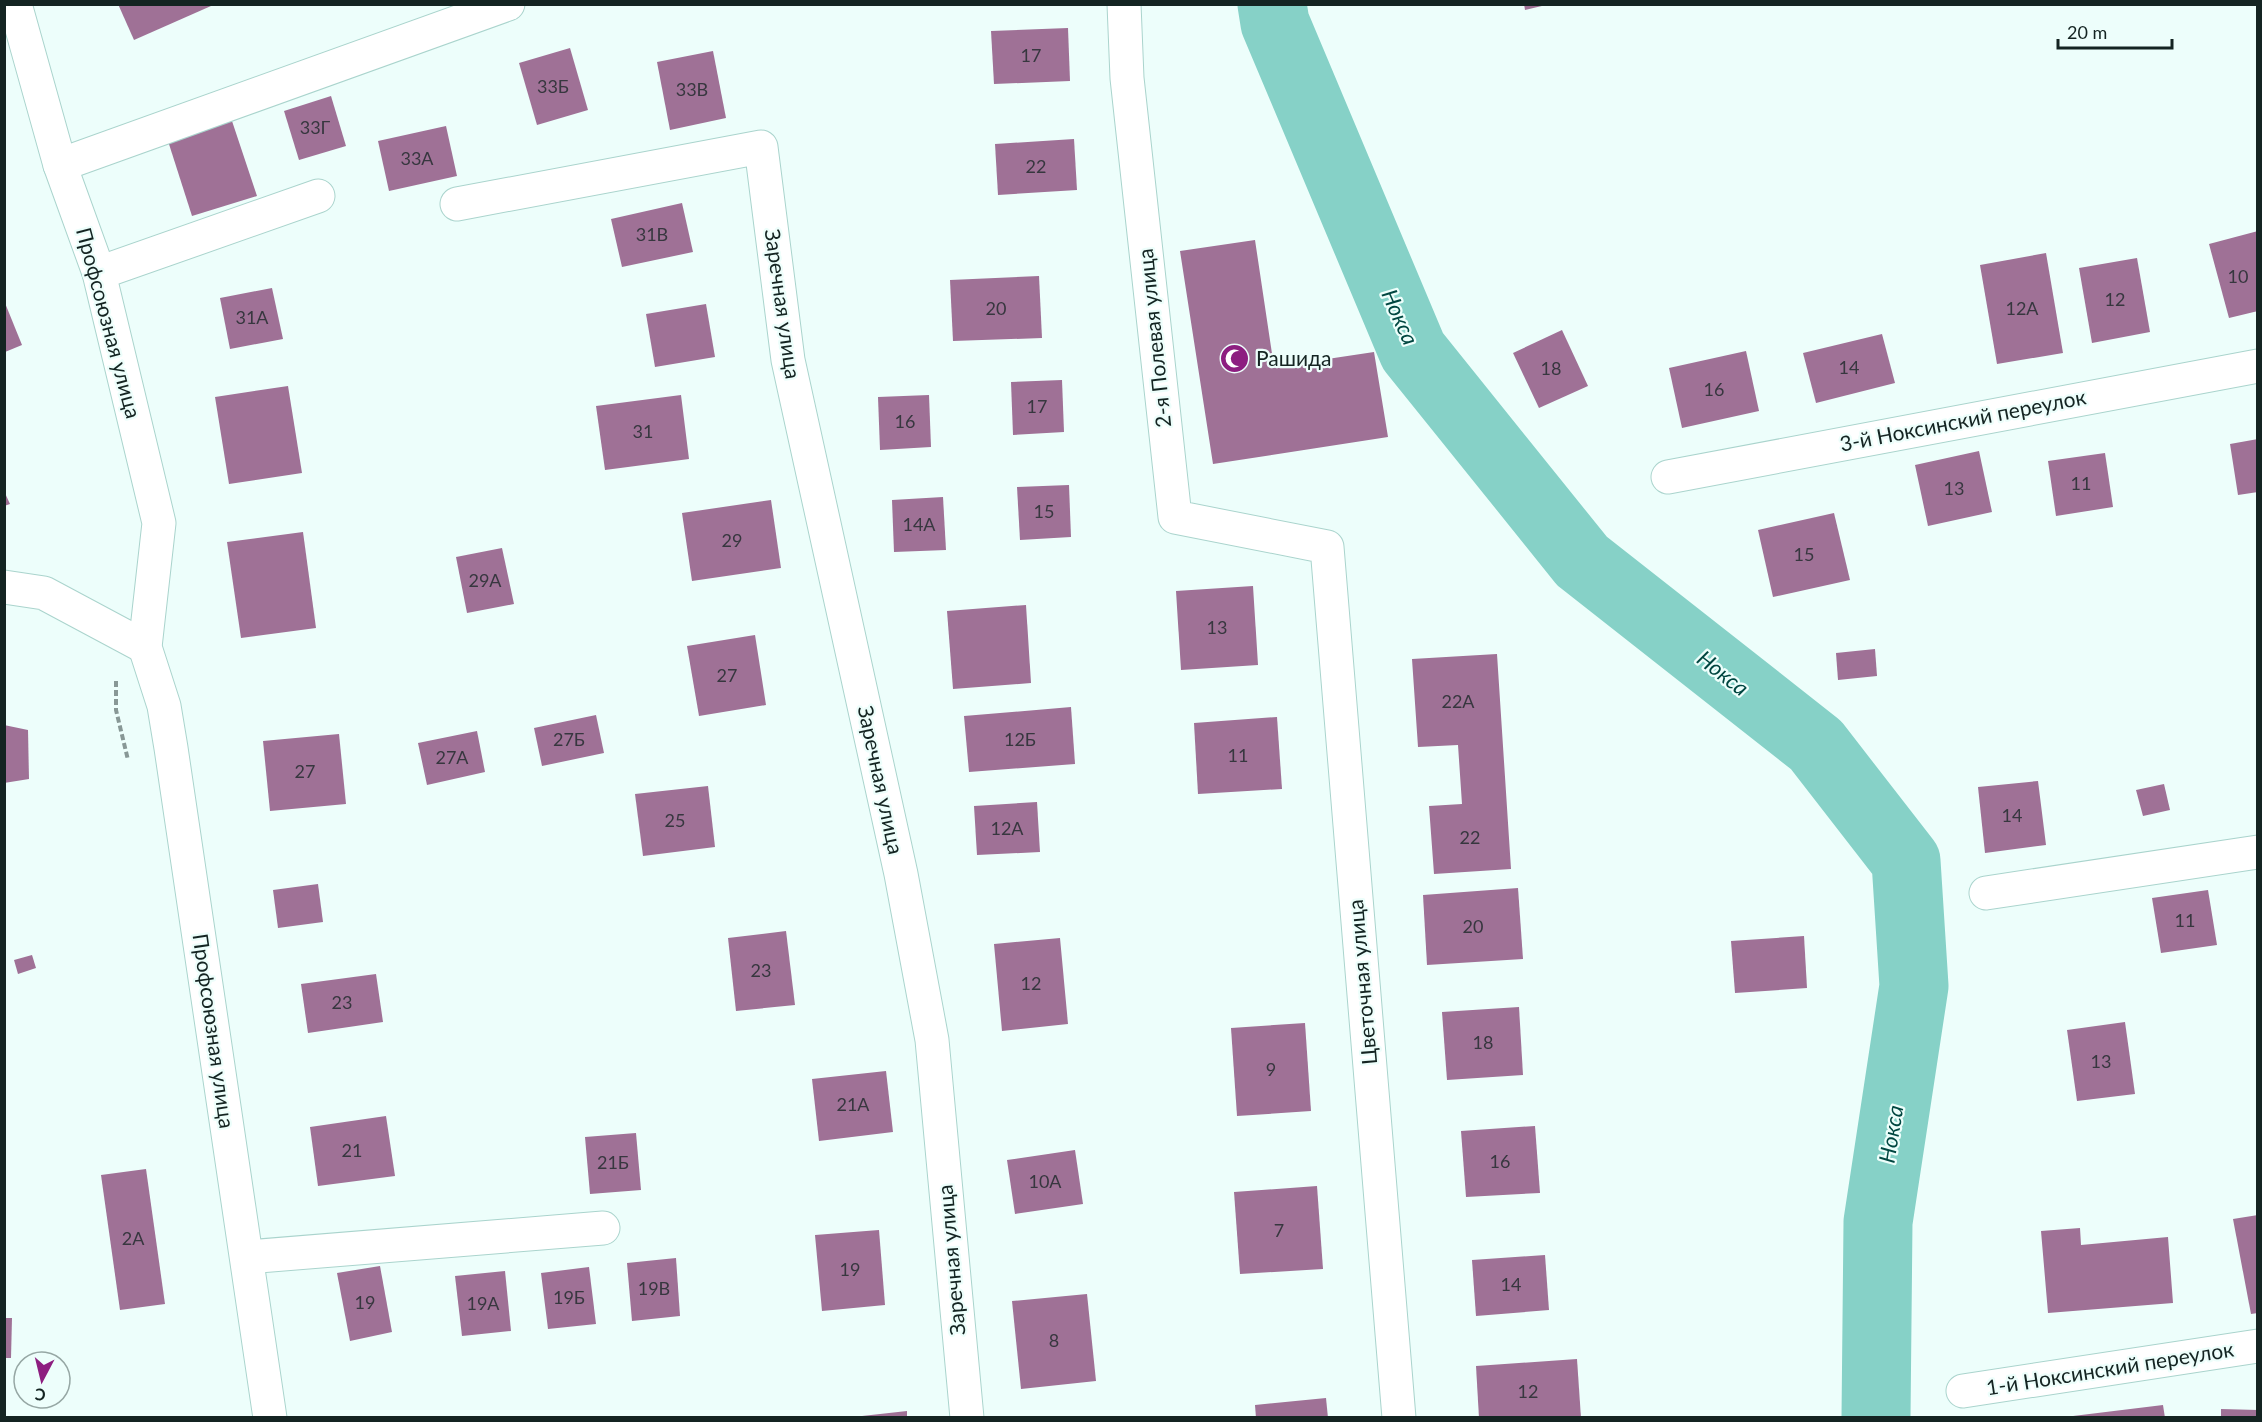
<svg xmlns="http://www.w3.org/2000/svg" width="2262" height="1422" font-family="Lato,sans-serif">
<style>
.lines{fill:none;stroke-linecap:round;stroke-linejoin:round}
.river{stroke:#86d1c7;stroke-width:69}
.building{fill:#9f7196}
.minor-casing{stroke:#aad4cd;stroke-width:35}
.path{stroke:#889896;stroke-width:4;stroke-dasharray:6 3;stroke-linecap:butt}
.minor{stroke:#fff;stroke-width:33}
.labels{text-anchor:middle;stroke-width:4.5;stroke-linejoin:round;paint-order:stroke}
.number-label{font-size:18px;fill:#37373f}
.street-label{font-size:21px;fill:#142422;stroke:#edfefb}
.poi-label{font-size:21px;fill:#142422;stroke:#edfefb;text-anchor:start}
.water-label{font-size:22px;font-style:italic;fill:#004640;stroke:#edfefb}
</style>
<rect width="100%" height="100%" fill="#edfefb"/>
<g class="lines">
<polyline class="river" points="1272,4 1275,23 1413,351 1582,561 1816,745 1906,861 1914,986 1878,1222 1876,1418"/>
</g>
<g class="building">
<polygon points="118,4 210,4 211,6 134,40"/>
<polygon points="1524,4 1546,4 1546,5 1525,10"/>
<polygon points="1068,28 1070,81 994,84 991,31"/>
<polygon points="570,48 588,110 537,125 519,63"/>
<polygon points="713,51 726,118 670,130 657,62"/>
<polygon points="331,96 346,146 299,160 284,111"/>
<polygon points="232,121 257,196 192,216 168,141"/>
<polygon points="446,126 457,176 389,191 378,141"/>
<polygon points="1074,139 1077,190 998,195 995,144"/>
<polygon points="682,203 693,252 622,267 611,219"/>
<polygon points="2258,231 2258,311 2229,318 2209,244"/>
<polygon points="1255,240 1274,367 1374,352 1388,437 1213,464 1180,251"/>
<polygon points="2046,253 2063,353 1997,364 1980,265"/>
<polygon points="2137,258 2150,332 2092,343 2079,268"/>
<polygon points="1039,276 1042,338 953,341 950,280"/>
<polygon points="272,288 283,339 230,349 220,298"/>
<polygon points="5,303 22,345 5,352"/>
<polygon points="706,304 715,357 655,367 646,314"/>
<polygon points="1562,330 1588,386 1539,408 1513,353"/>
<polygon points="1882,334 1895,383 1816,403 1803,353"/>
<polygon points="1746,351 1759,411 1682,428 1669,368"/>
<polygon points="1062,380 1064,432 1013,435 1011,382"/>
<polygon points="288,386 302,473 229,484 215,397"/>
<polygon points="681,395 689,459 605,470 596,406"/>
<polygon points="929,395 931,447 880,450 878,397"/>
<polygon points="2258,439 2258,492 2238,495 2230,444"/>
<polygon points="1979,451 1992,512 1928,526 1915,465"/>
<polygon points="2105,453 2113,507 2056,516 2048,461"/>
<polygon points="1069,485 1071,537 1020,540 1017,487"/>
<polygon points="4,491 10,504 4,506"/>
<polygon points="943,497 946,550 894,552 892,500"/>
<polygon points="771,500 781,568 692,581 682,513"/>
<polygon points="1834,513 1850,580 1773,597 1758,530"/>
<polygon points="303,532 316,628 241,638 227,542"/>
<polygon points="502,548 514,604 467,613 456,557"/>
<polygon points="1253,586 1258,665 1181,670 1176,591"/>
<polygon points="1026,605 1031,683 953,689 947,611"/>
<polygon points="755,635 766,705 699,716 687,646"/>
<polygon points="1875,649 1877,676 1838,680 1836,653"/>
<polygon points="1497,654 1511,869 1434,874 1429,806 1462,804 1458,745 1418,747 1412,659"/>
<polygon points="1071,707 1075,764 969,772 964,716"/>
<polygon points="596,715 604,753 542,766 534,728"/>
<polygon points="1277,717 1282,789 1198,794 1194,723"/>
<polygon points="4,725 28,730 29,779 4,783"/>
<polygon points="477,731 485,772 427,785 418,743"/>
<polygon points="339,734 346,804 270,811 263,741"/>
<polygon points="2038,781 2046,845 1985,853 1978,787"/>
<polygon points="2164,784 2170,810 2143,816 2136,790"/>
<polygon points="708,786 715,847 643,856 635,794"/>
<polygon points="1037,802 1040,852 977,855 974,806"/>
<polygon points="318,884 323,922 278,928 273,890"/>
<polygon points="1518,888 1523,959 1427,965 1423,895"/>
<polygon points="2208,890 2217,945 2161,953 2152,898"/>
<polygon points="786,931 795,1005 736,1011 728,938"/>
<polygon points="1804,936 1807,988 1735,993 1731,941"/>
<polygon points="1060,938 1068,1024 1002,1031 994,944"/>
<polygon points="32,955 36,968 18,974 14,960"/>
<polygon points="376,974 383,1022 308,1033 301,984"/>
<polygon points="1519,1007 1523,1075 1447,1080 1442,1012"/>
<polygon points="2125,1022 2135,1094 2077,1101 2067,1030"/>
<polygon points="1305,1023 1311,1111 1237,1116 1231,1028"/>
<polygon points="886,1071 893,1132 819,1141 812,1079"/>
<polygon points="386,1116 395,1176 318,1186 310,1127"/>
<polygon points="1535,1126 1540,1193 1466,1197 1461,1131"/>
<polygon points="636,1133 641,1190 590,1194 585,1137"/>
<polygon points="1075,1150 1083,1204 1015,1214 1007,1160"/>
<polygon points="146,1169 165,1304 120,1310 101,1175"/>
<polygon points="1317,1186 1323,1269 1240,1274 1234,1192"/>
<polygon points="2258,1215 2258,1313 2251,1314 2233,1219"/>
<polygon points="2080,1228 2081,1245 2168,1237 2173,1303 2048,1313 2041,1231"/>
<polygon points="879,1230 885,1305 822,1311 815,1235"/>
<polygon points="1545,1255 1549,1310 1476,1316 1472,1260"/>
<polygon points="676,1258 680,1316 632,1321 627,1263"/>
<polygon points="380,1266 392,1332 350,1341 337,1273"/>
<polygon points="589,1267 596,1324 548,1329 541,1273"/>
<polygon points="505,1271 511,1331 462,1336 455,1276"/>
<polygon points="1087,1294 1096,1381 1021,1389 1012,1301"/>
<polygon points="4,1318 12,1318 11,1358 4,1358"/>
<polygon points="1577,1359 1581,1418 1479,1418 1476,1366"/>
<polygon points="1326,1398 1328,1418 1256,1418 1255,1405"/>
<polygon points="2163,1405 2165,1418 2073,1418 2073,1416"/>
<polygon points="2221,1409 2258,1410 2258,1418 2221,1418"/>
<polygon points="907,1411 907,1418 862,1418 862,1416"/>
</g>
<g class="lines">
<defs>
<g id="minor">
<polyline points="15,4 60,165 99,273 159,523 145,647 164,706 171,748 270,1418"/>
<polyline points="1124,4 1127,78 1175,517 1327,547 1399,1418"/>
<polyline points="60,165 508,4"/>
<polyline points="457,204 761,147 788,360 901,874 932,1040 967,1418"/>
<polyline points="99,273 318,196"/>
<polyline points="1668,477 2258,366"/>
<polyline points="4,587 44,593 145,647"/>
<polyline points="1986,893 2258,852"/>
<polyline points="247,1257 603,1228"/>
<polyline points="1963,1391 2258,1346"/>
</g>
</defs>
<use href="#minor" class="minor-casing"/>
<polyline class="path" points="116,681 116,710 128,760"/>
<use href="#minor" class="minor"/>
</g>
<defs>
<symbol id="mosque-disc" viewBox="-11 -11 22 22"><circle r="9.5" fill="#8d1e80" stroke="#edfefb"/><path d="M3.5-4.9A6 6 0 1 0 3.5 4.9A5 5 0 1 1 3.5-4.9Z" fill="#fff"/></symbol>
</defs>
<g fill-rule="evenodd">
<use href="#mosque-disc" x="1218" y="342" width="33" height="33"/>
</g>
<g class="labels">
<g class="number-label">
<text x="1031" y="62">17</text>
<text x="553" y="93">33Б</text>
<text x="692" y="96">33В</text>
<text x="315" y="134">33Г</text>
<text x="417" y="165">33А</text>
<text x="1036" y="173">22</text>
<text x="652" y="241">31В</text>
<text x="2238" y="283">10</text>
<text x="2115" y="306">12</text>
<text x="996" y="315">20</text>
<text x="2022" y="315">12А</text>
<text x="252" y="324">31А</text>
<text x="1849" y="374">14</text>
<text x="1551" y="375">18</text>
<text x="1714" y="396">16</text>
<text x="1037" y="413">17</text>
<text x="905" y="428">16</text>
<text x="643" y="438">31</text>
<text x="2081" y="490">11</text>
<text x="1954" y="495">13</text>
<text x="1044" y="518">15</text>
<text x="919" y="531">14А</text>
<text x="732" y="547">29</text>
<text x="1804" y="561">15</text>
<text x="485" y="587">29А</text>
<text x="1217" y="634">13</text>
<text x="727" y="682">27</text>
<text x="1458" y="708">22А</text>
<text x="569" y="746">27Б</text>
<text x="1020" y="746">12Б</text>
<text x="1238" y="762">11</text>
<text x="452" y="764">27А</text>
<text x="305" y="778">27</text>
<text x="2012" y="822">14</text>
<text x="675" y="827">25</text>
<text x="1007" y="835">12А</text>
<text x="1470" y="844">22</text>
<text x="2185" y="927">11</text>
<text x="1473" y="933">20</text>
<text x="761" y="977">23</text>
<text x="1031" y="990">12</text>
<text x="342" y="1009">23</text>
<text x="1483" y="1049">18</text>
<text x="2101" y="1068">13</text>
<text x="1271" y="1076">9</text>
<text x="853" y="1111">21А</text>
<text x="352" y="1157">21</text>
<text x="1500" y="1168">16</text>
<text x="613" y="1169">21Б</text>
<text x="1045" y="1188">10А</text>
<text x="1279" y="1237">7</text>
<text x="133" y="1245">2А</text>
<text x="850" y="1276">19</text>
<text x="1511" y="1291">14</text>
<text x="654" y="1295">19В</text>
<text x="569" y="1304">19Б</text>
<text x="365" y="1309">19</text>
<text x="483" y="1310">19А</text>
<text x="1054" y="1347">8</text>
<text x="1528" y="1398">12</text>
</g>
<g class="street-label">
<text transform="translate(782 304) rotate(82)" y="7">Заречная улица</text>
<text transform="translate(108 323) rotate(75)" y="7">Профсоюзная улица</text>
<text transform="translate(1155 338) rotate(-96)" y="7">2-я Полевая улица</text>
<text transform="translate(1963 421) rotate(-11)" y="7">3-й Ноксинский переулок</text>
<text transform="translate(880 780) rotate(78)" y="7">Заречная улица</text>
<text transform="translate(1363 982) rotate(-95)" y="7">Цветочная улица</text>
<text transform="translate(213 1031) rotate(82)" y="7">Профсоюзная улица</text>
<text transform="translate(952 1260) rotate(-95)" y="7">Заречная улица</text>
<text transform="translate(2110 1369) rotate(-9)" y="7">1-й Ноксинский переулок</text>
</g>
<g class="poi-label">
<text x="1256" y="366">Рашида</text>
</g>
<g class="water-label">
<text transform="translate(1400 317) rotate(66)" y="8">Нокса</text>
<text transform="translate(1723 673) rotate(38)" y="8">Нокса</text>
<text transform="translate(1891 1134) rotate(-81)" y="8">Нокса</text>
</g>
</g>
<rect width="2262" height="1422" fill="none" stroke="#142422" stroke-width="12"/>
<g transform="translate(42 1380) rotate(187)"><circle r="28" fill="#edfefb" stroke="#96a7a4" stroke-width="1.5"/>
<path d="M0-4.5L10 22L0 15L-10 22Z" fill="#8d1e80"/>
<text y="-9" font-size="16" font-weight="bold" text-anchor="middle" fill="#142422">С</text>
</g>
<path d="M2058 39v9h114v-9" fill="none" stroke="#142422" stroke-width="3"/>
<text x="2067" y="39" font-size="18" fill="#142422" stroke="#edfefb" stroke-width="4.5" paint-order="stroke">20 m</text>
</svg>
